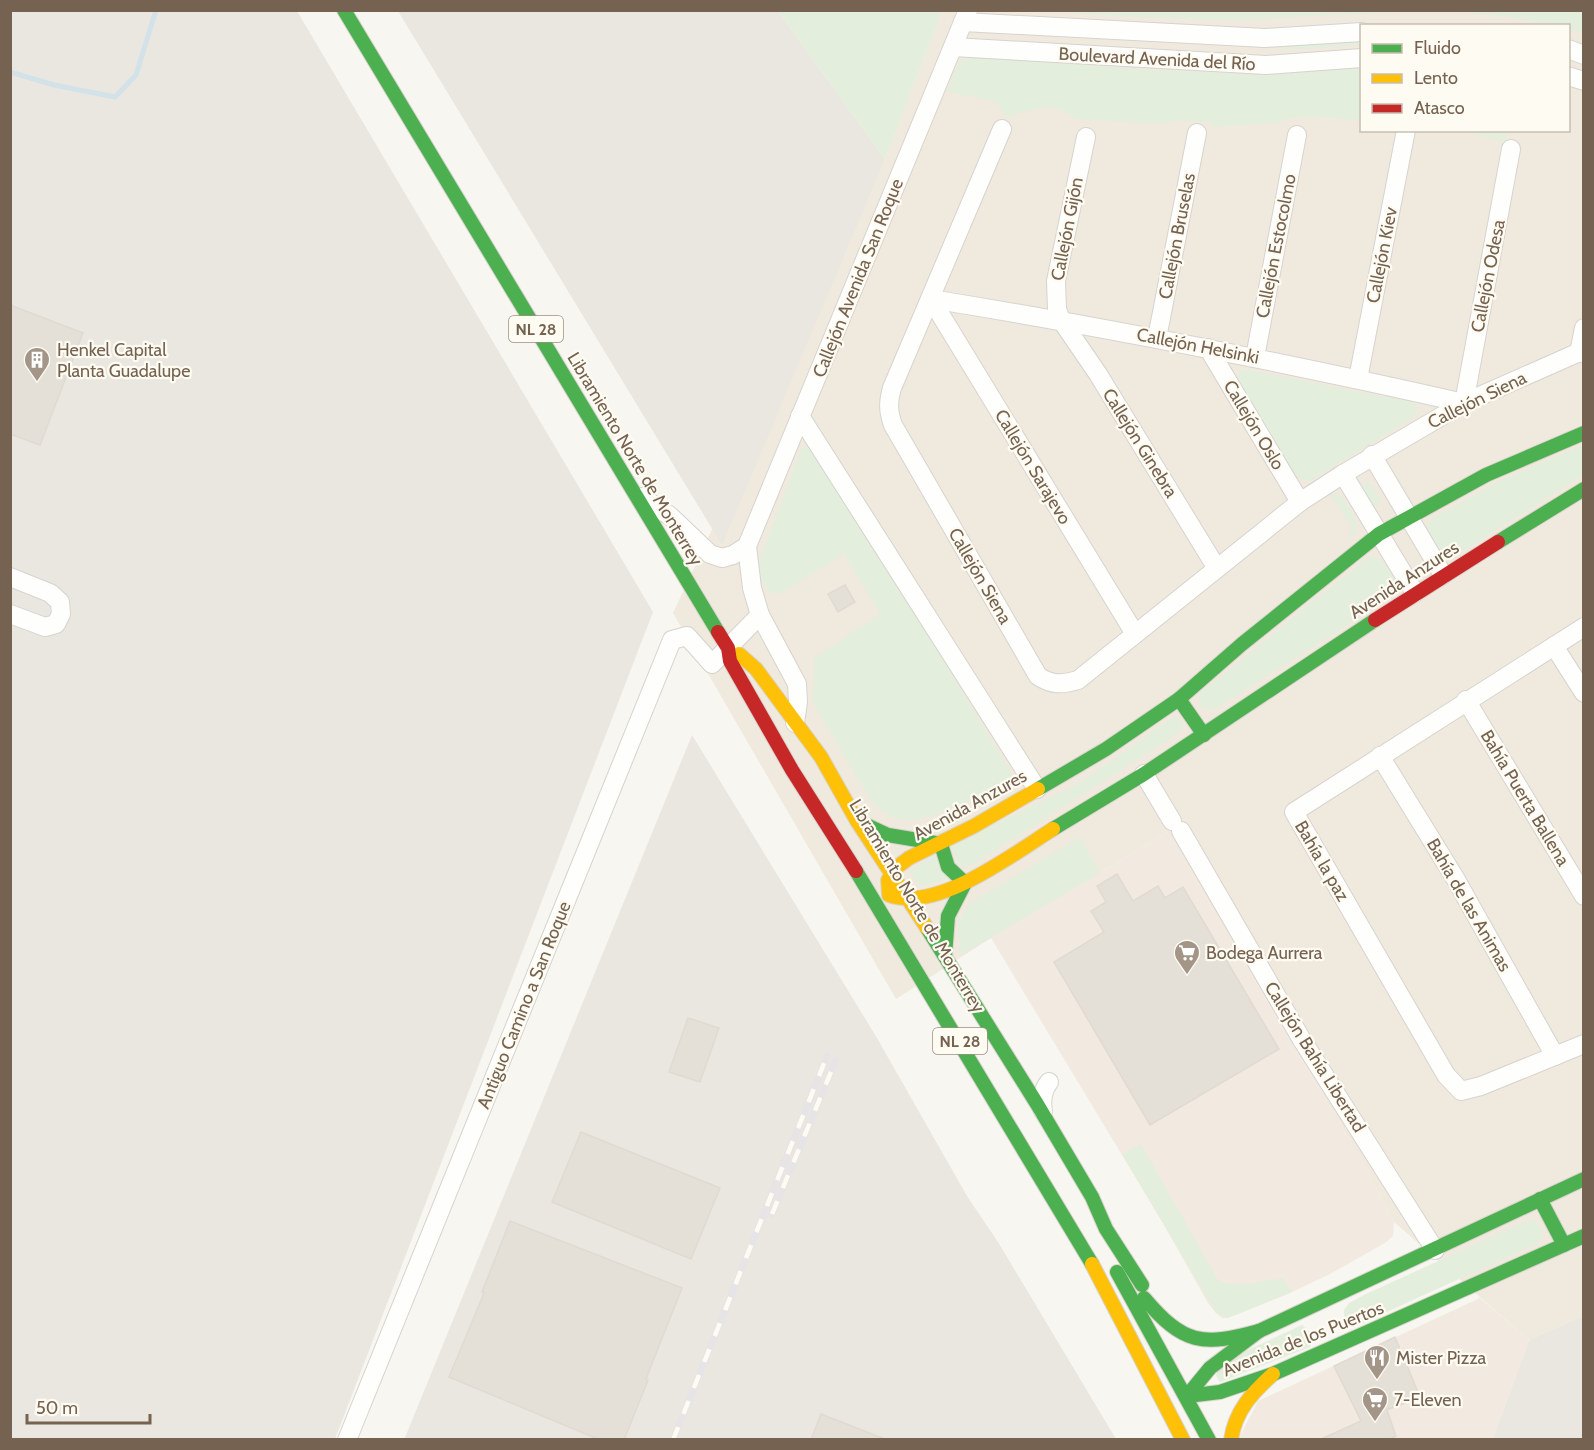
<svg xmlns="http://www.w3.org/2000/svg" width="1594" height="1450" font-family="Cabin,sans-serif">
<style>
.residential{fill:#f0e9de;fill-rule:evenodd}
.commercial{fill:#f2e9e0}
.industrial{fill:#eae7e0}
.green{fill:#e4eedc}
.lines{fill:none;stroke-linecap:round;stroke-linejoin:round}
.stream{stroke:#d2e2e8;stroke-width:5}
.building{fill:#e4dfd7;stroke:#e0dad2;stroke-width:1.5}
.street-casing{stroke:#d7d3ce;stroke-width:20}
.fast-casing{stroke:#d8d3cd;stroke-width:16}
.slow-casing{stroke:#d8d3cd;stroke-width:16}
.jam-casing{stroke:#d8d3cd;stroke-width:16}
.street{stroke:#fefefd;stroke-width:18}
.fast{stroke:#4caf50;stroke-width:14}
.slow{stroke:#ffc107;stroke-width:14}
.jam{stroke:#c62828;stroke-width:14}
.rail-casing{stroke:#e6e4e6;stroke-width:7}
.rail{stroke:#fefbf2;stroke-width:4.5;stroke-dasharray:14;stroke-linecap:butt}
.labels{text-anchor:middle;stroke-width:4.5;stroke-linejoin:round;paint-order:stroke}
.shield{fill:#fefbf2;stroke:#9e9081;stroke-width:1.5}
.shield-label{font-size:16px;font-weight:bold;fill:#756250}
.street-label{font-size:18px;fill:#756250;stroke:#fefbf2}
.poi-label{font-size:18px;fill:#756250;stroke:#fefbf2;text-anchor:start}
</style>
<rect width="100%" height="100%" fill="#f8f6f0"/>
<path class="residential" d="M942,11H1583V1316L1529,1340L1394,1222L1365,1166L1167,832L991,938L896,999L673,613L885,159ZM1362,26H1568V130H1362Z"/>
<g class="commercial">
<polygon points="1167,832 1365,1166 1394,1222 1393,1236 1385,1243 1330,1274 1288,1294 1227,1318 1222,1318 1216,1313 1208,1303 1163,1223 991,938"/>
<polygon points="1480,1298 1529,1340 1493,1439 1238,1440 1258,1401"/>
</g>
<g class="industrial">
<polygon points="11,11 297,11 653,612 335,1439 11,1439"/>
<polygon points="398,11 778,11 885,159 722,545"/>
<polygon points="692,735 877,1038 967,1196 998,1242 1116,1439 404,1440"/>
<polygon points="1583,1316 1583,1439 1493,1439 1529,1340"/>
</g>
<g class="green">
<polygon points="778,11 942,11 885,159"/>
<polygon points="1041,11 1417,11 1236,20 1134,17"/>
<polygon points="1445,11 1583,11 1583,33 1569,29 1568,26 1555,25 1497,15"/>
<polygon points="1361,41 1361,45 1285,50 1282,49 1281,46"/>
<path d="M968,57C1026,59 1084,65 1142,69C1215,74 1289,74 1361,67V120C1341,120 1293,111 1279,123L1212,127L1209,122L1175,120L1166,124L1076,119C1052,100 1033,109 1007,117L994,101L947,92L958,63Z"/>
<polygon points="1466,131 1507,131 1506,142"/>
<polygon points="1241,370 1249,370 1411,402 1416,405 1416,416 1319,475 1311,480 1302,480 1293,473 1240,385 1238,377"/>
<path d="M806,445L814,446L1016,781C988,793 939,818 910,820C895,821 878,810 870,799L813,703L815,657L881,614L844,554L779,594L771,592L756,576L760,559L801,450Z"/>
<polygon points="1583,445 1583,475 1452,558 1443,558 1424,530 1431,519 1500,481"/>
<polygon points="1365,482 1371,484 1380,499 1379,505 1372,507 1360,486"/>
<path d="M1330,493L1340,495C1349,508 1364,522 1352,538L1349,537L1351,525L1334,499L1330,497Z"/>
<path d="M1372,557L1381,559C1388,570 1402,583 1393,596L1213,710L1202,708L1199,699L1200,693L1366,559Z"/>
<polygon points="1175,716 1178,717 1184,726 1178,733 977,862 962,868 951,848 957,842 1077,785"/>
<polygon points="1080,837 1100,873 991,938 960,955 958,921 970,903"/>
<polygon points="938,852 952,878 923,886 915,880 910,871"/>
<path d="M1141,1144L1218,1280C1237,1289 1262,1281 1283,1278L1292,1292L1233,1316L1227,1318L1216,1313L1122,1154Z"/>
<polygon points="1534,1220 1543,1231 1541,1239 1536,1244 1358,1325 1347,1323 1344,1315 1344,1310 1349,1303 1368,1293 1522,1223"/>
<path d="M1302,1325C1310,1331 1315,1338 1310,1347L1220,1382L1216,1376L1222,1362Z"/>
</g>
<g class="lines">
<polyline class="stream" points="10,72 54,85 115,97 136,75 156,10"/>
</g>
<g class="building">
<polygon points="10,305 83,333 40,445 10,434"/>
<polygon points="845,585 855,602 838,612 828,594"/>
<polygon points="1117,874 1133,901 1158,886 1165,898 1183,887 1279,1049 1150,1125 1054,962 1104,932 1091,911 1106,902 1097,886"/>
<polygon points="688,1018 719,1028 700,1082 669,1072"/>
<polygon points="581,1132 720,1188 691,1259 552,1202"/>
<polygon points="510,1221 682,1288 646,1379 648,1380 624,1440 600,1440 449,1377 484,1293 482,1292"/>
<polygon points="1395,1337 1420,1397 1387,1410 1396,1436 1388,1440 1319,1440 1361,1421 1334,1366"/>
<polygon points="821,1414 885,1439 884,1440 811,1440"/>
</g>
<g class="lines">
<defs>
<g id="street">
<polyline points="963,22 1265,38 1362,32"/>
<polyline points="953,47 1266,65 1362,58"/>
<polyline points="1568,49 1584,55"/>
<polyline points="1568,76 1584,81"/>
<path d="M1002,129L892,388C888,402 888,411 893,425L1038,676C1052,685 1061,685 1078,680L1300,502L1343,474L1464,403L1584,350"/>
<polyline points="1086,137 1056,281 1057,309 1061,320 1098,374 1216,567"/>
<path d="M931,299C1110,328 1287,363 1464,403L1511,149"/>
<polyline points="931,299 1135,634"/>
<polyline points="1157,338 1197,133"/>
<polyline points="1208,348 1300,502"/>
<polyline points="1579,353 1584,328"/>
<polyline points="1255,357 1297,135"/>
<polyline points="1358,379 1406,130"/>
<polyline points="800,416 1037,789"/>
<polyline points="1372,455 1443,575"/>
<polyline points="1343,474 1415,593"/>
<polyline points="642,497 670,516 710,554 722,558 733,555 747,546"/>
<polyline points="10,577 50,593 60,602 61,614 56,624 45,627 10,614"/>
<polyline points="1584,627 1294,812 1446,1075 1461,1091 1481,1086 1584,1044"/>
<polyline points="1554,646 1584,693"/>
<polyline points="1466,700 1584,896"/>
<polyline points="795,723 798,702 797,684 760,615 752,588 747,546 968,10"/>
<polyline points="1380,756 1455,878 1555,1056"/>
<polyline points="1144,774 1172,821"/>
<polyline points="1181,831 1302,1040 1435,1250"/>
<path d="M1043,1111C1041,1100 1042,1091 1049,1082"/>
<polyline points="347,1440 672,640 687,636 712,664 760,615"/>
</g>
<g id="fast">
<polyline points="344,10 718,632"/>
<polyline points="1498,542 1584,489"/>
<polyline points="1179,699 1204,735"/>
<polyline points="1038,789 1106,749 1179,699 1242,644 1379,534 1486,475 1584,433"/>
<polyline points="858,821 888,835 941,844"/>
<polyline points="1053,829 1144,774 1375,620"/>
<polyline points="941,844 948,867 965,883"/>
<polyline points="856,871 1092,1264"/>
<polyline points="927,928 1037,1104 1092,1197 1106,1229 1142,1285"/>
<polyline points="945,956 948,916 965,883"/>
<polyline points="1540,1199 1564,1245"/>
<polyline points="1117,1272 1209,1440"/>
<path d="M1144,1298C1183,1344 1202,1347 1259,1331"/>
<polyline points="1187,1396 1210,1368 1259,1331 1584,1179"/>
<polyline points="1187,1396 1220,1392 1273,1374 1584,1236"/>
</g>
<g id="slow">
<polyline points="739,654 756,669 821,757 857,821 927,928"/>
<path d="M1038,789L974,826L909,858L897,867L888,880L889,895C937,913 1013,854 1053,829"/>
<polyline points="1092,1264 1183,1440"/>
<path d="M1231,1440C1235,1411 1252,1393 1273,1374"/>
</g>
<g id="jam">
<polyline points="1375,620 1498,542"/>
<polyline points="718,632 728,648 730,661 792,770 856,871"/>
</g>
</defs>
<use href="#street" class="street-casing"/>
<use href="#fast" class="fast-casing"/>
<use href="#slow" class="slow-casing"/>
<use href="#jam" class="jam-casing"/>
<use href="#street" class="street"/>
<use href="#fast" class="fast"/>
<use href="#slow" class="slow"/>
<use href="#jam" class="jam"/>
<defs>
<g id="rail">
<polyline points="772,1214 836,1060"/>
<polyline points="673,1440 827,1056"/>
</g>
</defs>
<use href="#rail" class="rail-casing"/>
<use href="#rail" class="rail"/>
</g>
<defs>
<symbol id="building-pin" viewBox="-11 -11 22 30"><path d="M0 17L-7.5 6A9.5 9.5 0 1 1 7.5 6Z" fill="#a39688" stroke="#fefbf2"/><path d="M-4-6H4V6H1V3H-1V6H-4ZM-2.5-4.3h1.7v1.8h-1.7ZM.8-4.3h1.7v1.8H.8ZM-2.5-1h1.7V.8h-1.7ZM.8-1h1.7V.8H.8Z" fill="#fff"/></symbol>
<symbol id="supermarket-pin" viewBox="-11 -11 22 30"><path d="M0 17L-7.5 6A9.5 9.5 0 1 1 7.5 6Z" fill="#a39688" stroke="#fefbf2"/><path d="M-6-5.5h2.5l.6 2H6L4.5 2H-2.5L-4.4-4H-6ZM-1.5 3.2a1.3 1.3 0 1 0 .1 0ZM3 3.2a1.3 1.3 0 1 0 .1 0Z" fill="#fff"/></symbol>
<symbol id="restaurant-pin" viewBox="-11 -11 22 30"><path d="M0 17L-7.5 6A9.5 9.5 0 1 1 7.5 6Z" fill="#a39688" stroke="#fefbf2"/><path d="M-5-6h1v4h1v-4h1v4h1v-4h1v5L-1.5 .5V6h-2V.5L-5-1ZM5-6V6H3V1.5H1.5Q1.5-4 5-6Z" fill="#fff"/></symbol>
</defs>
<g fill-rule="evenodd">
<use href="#building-pin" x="22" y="345" width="30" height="40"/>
<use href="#supermarket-pin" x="1172" y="938" width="30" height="40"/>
<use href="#restaurant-pin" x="1362" y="1343" width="30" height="40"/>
<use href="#supermarket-pin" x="1360" y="1385" width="30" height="40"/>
</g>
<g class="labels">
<g class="shield">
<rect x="509" y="316" width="54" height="26" rx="4.5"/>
<rect x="933" y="1028" width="54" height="26" rx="4.5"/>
</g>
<g class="shield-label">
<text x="536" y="335">NL 28</text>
<text x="960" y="1047">NL 28</text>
</g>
<g class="street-label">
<text transform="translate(1157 59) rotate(3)" y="6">Boulevard Avenida del Río</text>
<text transform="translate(1067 229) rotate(-79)" y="6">Callejón Gijón</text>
<text transform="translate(1177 236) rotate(-79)" y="6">Callejón Bruselas</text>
<text transform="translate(1276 246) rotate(-79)" y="6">Callejón Estocolmo</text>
<text transform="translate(1382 255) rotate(-79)" y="6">Callejón Kiev</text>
<text transform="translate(1488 276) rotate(-79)" y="6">Callejón Odesa</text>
<text transform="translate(858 278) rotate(-68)" y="6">Callejón Avenida San Roque</text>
<text transform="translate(1198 346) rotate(11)" y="6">Callejón Helsinki</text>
<text transform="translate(1477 400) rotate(-26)" y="6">Callejón Siena</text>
<text transform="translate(1254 425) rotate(59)" y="6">Callejón Oslo</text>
<text transform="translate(1140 443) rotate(58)" y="6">Callejón Ginebra</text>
<text transform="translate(635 459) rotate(59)" y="6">Libramiento Norte de Monterrey</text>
<text transform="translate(1033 467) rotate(59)" y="6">Callejón Sarajevo</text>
<text transform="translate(980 576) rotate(60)" y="6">Callejón Siena</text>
<text transform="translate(1404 580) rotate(-33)" y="6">Avenida Anzures</text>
<text transform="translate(1525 798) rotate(59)" y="6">Bahía Puerta Ballena</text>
<text transform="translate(970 805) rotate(-29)" y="6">Avenida Anzures</text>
<text transform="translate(1322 861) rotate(60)" y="6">Bahía la paz</text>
<text transform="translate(1469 905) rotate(60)" y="6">Bahía de las Animas</text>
<text transform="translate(917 906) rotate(59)" y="6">Libramiento Norte de Monterrey</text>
<text transform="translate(524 1005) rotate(-68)" y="6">Antiguo Camino a San Roque</text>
<text transform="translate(1315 1057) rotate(58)" y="6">Callejón Bahía Libertad</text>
<text transform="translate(1303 1339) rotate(-22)" y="6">Avenida de los Puertos</text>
</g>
<g class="poi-label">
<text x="57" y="356">Henkel Capital<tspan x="57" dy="21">Planta Guadalupe</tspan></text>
<text x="1206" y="959">Bodega Aurrera</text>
<text x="1396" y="1364">Mister Pizza</text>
<text x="1394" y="1406">7-Eleven</text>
</g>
</g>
<rect width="1594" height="1450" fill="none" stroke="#756250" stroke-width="24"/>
<rect x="1360" y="24" width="210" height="108" fill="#fefbf2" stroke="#c7beb1" stroke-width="1.5"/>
<rect x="1372" y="44" width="30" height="9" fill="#4caf50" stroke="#c7beb1" stroke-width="1.5"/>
<text x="1414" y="54" font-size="18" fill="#756250">Fluido</text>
<rect x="1372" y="74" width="30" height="9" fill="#ffc107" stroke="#c7beb1" stroke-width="1.5"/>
<text x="1414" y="84" font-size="18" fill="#756250">Lento</text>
<rect x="1372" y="104" width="30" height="9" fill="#c62828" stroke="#c7beb1" stroke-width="1.5"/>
<text x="1414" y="114" font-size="18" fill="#756250">Atasco</text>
<path d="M27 1414v9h123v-9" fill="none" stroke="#756250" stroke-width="3"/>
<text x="36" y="1414" font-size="18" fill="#756250" stroke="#fefbf2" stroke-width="4.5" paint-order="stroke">50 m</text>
</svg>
